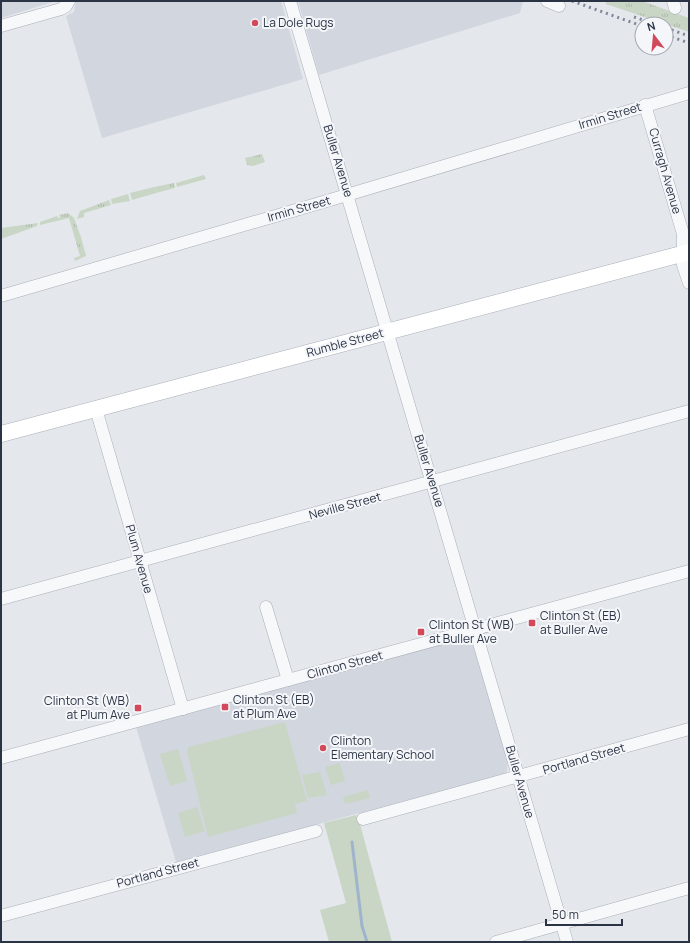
<svg xmlns="http://www.w3.org/2000/svg" width="690" height="943" font-family="Manrope,sans-serif">
<style>
.built{fill:#d2d6de}
.grass{fill:url(#grass-tufts)}
.park{fill:#c9d6c5}
.lines{fill:none;stroke-linecap:round;stroke-linejoin:round}
.stream{stroke:#9fb4cc;stroke-width:3}
.street-casing{stroke:#a9aeb7;stroke-width:13}
.secondary-casing{stroke:#a9aeb7;stroke-width:17}
.street{stroke:#f7f8fa;stroke-width:12}
.secondary{stroke:#fff;stroke-width:16}
.rail{stroke:#7d8696;stroke-width:3;stroke-dasharray:2 4;stroke-linecap:butt}
.poi-dot{fill:#d1495b;stroke:#f4f6f9;stroke-width:1.5}
.labels{text-anchor:middle;stroke-width:4;stroke-linejoin:round;paint-order:stroke}
.poi-label{font-size:12px;fill:#2b3445;stroke:#f4f6f9;text-anchor:start}
.street-label{font-size:12px;fill:#2b3445;stroke:#f4f6f9}
</style>
<defs>
<pattern id="grass-tufts" width="24" height="20" patternUnits="userSpaceOnUse"><rect width="24" height="20" fill="#c9d6c5"/><path d="M3 7l-1-3M5 7V3M7 7l1-3M15 17l-1-3M17 17v-4M19 17l1-3" fill="none" stroke="#adb8ab"/></pattern>
</defs>
<rect width="100%" height="100%" fill="#e4e7ec"/>
<g class="built">
<polygon points="1,1 56,1 1,18"/>
<polygon points="76,1 281,1 303,79 102,138 66,16 74,12"/>
<polygon points="298,1 523,1 520,13 319,75"/>
<polygon points="462,639 469,640 473,645 508,762 507,771 505,774 176,862 136,727"/>
</g>
<g class="grass">
<polygon points="606,1 642,1 689,18 689,32 606,4"/>
<polygon points="262,154 265,162 253,166 247,165 245,158"/>
<polygon points="204,175 206,179 177,187 176,183"/>
<polygon points="174,183 175,188 156,193 154,187"/>
<polygon points="128,194 130,201 112,204 111,199"/>
<polygon points="109,200 111,205 84,213 84,217 77,219 80,211"/>
<polygon points="68,213 74,218 81,237 86,256 75,261 74,258 80,256 69,218 40,225 40,222 57,216 58,218 60,218 59,215"/>
<polygon points="38,223 37,226 1,239 1,228"/>
</g>
<g class="park">
<polygon points="154,187 156,193 132,200 130,193"/>
<polygon points="285,722 307,801 295,804 297,813 208,837 187,751 189,747"/>
<polygon points="178,749 187,781 170,786 160,754"/>
<polygon points="340,763 345,781 331,785 325,767"/>
<polygon points="320,772 327,795 308,798 302,775"/>
<polygon points="368,790 370,798 345,804 343,797"/>
<polygon points="197,807 205,831 185,837 178,813"/>
<polygon points="356,815 360,824 392,942 329,942 320,910 346,903 324,823"/>
</g>
<g class="lines">
<polyline class="stream" points="352,842 362,926 367,942"/>
<defs>
<g id="street">
<polyline points="290,1 567,942"/>
<polyline points="547,1 559,6"/>
<polyline points="673,1 675,8"/>
<polyline points="1,26 61,9 66,6 69,1"/>
<polyline points="645,105 683,234 683,265 689,283"/>
<polyline points="1,296 330,200 689,93"/>
<polyline points="96,409 183,709"/>
<polyline points="1,599 689,411"/>
<polyline points="266,607 288,680"/>
<polyline points="1,758 689,571"/>
<polyline points="363,819 689,729"/>
<polyline points="1,916 316,831"/>
<polyline points="496,942 689,888"/>
</g>
<polyline id="secondary" points="1,434 689,252"/>
</defs>
<use href="#street" class="street-casing"/>
<use href="#secondary" class="secondary-casing"/>
<use href="#street" class="street"/>
<use href="#secondary" class="secondary"/>
<g class="rail">
<polyline points="572,1 642,26"/>
<polyline points="634,17 655,24"/>
<polyline points="666,28 689,36"/>
<polyline points="666,35 689,43"/>
</g>
</g>
<g class="poi-dot">
<circle cx="255" cy="23" r="4"/>
<rect x="528" y="619" width="8" height="8" rx="2"/>
<rect x="417" y="628" width="8" height="8" rx="2"/>
<rect x="221" y="703" width="8" height="8" rx="2"/>
<rect x="134" y="704" width="8" height="8" rx="2"/>
<circle cx="323" cy="748" r="4"/>
</g>
<g class="labels">
<g class="poi-label">
<text x="263" y="27">La Dole Rugs</text>
<text x="540" y="620">Clinton St (EB)<tspan x="540" dy="14">at Buller Ave</tspan></text>
<text x="429" y="629">Clinton St (WB)<tspan x="429" dy="14">at Buller Ave</tspan></text>
<text x="233" y="704">Clinton St (EB)<tspan x="233" dy="14">at Plum Ave</tspan></text>
<text x="130" y="705" text-anchor="end">Clinton St (WB)<tspan x="130" dy="14">at Plum Ave</tspan></text>
<text x="331" y="745">Clinton<tspan x="331" dy="14">Elementary School</tspan></text>
</g>
<g class="street-label">
<text transform="translate(610 116) rotate(-17)" y="4">Irmin Street</text>
<text transform="translate(338 161) rotate(73)" y="4">Buller Avenue</text>
<text transform="translate(665 171) rotate(74)" y="4">Curragh Avenue</text>
<text transform="translate(299 209) rotate(-16)" y="4">Irmin Street</text>
<text transform="translate(345 343) rotate(-15)" y="4">Rumble Street</text>
<text transform="translate(429 471) rotate(73)" y="4">Buller Avenue</text>
<text transform="translate(345 506) rotate(-15)" y="4">Neville Street</text>
<text transform="translate(139 559) rotate(74)" y="4">Plum Avenue</text>
<text transform="translate(345 665) rotate(-15)" y="4">Clinton Street</text>
<text transform="translate(584 759) rotate(-16)" y="4">Portland Street</text>
<text transform="translate(520 782) rotate(74)" y="4">Buller Avenue</text>
<text transform="translate(158 873) rotate(-15)" y="4">Portland Street</text>
</g>
</g>
<rect width="690" height="943" fill="none" stroke="#2b3445" stroke-width="4"/>
<g transform="translate(654 36) rotate(344)"><circle r="19" fill="#f4f6f9" stroke="#a4a8b1"/>
<path d="M0-3L7 15L0 10L-7 15Z" fill="#d1495b"/>
<text y="-6" font-size="11" font-weight="bold" text-anchor="middle" fill="#2b3445">N</text>
</g>
<path d="M546 919v6h76v-6" fill="none" stroke="#2b3445" stroke-width="2"/>
<text x="552" y="919" font-size="12" fill="#2b3445" stroke="#f4f6f9" stroke-width="3" paint-order="stroke">50 m</text>
</svg>
